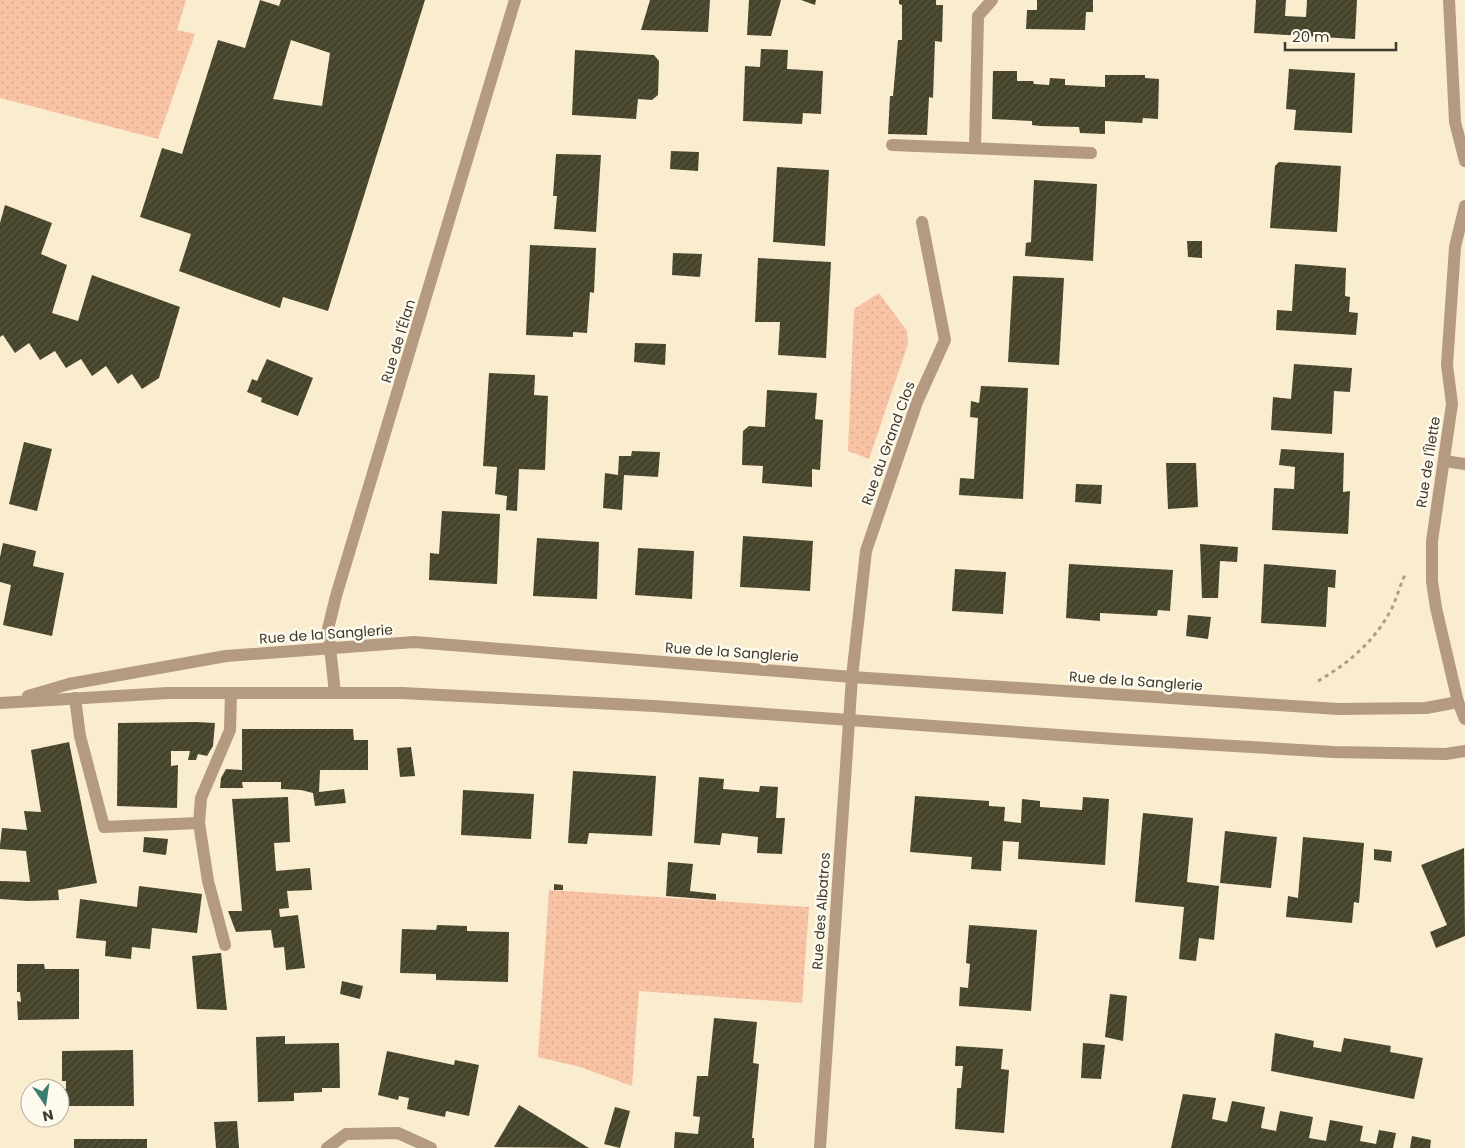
<svg xmlns="http://www.w3.org/2000/svg" width="1465" height="1148" font-family="Poppins,sans-serif">
<style>
.grass{fill:url(#grass-dots)}
.building{fill:url(#building-hatch);fill-rule:evenodd}
.lines{fill:none;stroke-linecap:round;stroke-linejoin:round}
.path{stroke:#aaa08a;stroke-width:3;stroke-dasharray:4 4;stroke-linecap:butt}
.minor{stroke:#b39a80;stroke-width:12}
.labels{text-anchor:middle;stroke-width:5;stroke-linejoin:round;paint-order:stroke}
.street-label{font-size:14px;fill:#3e392d;stroke:#fffaee}
</style>
<defs>
<pattern id="grass-dots" width="8" height="8" patternUnits="userSpaceOnUse" patternTransform="scale(1.25)"><rect width="8" height="8" fill="#f8c3a5"/><path d="M2 2h.1M6 6h.1" fill="none" stroke="#d6a88e" stroke-width="1.8" stroke-linecap="round"/></pattern>
<pattern id="building-hatch" width="6" height="6" patternUnits="userSpaceOnUse" patternTransform="scale(1.25)"><rect width="6" height="6" fill="#454329"/><path d="M-1 1l2-2M0 6l6-6M5 7l2-2" fill="none" stroke="#585640"/></pattern>
</defs>
<rect width="100%" height="100%" fill="#f9eccf"/>
<g class="grass">
<polygon points="0,0 186,0 177,30 195,34 158,139 0,98"/>
<polygon points="879,293 907,331 908,344 869,459 848,451 854,309"/>
<polygon points="549,890 809,907 802,1003 639,991 632,1086 580,1067 538,1057"/>
</g>
<g class="building">
<path d="M260,0L279,6L281,0H425L328,311L283,297L280,308L179,271L191,234L140,217L162,148L182,154L218,40L245,48ZM291,40L330,53L322,106L273,99Z"/>
<polygon points="650,0 710,0 708,32 641,30"/>
<polygon points="749,0 781,0 771,36 747,35"/>
<polygon points="801,0 816,0 815,5"/>
<polygon points="899,0 936,0 936,5 943,5 942,42 935,41 933,98 929,97 927,135 888,134 890,96 893,96 898,40 902,40 902,5 899,4"/>
<polygon points="1037,0 1093,0 1093,12 1086,12 1085,30 1026,29 1027,10 1037,10"/>
<polygon points="1256,0 1286,0 1285,16 1306,17 1307,0 1357,0 1355,39 1254,33"/>
<polygon points="761,49 788,50 787,69 823,71 821,114 803,113 802,124 743,121 745,66 760,67"/>
<polygon points="575,50 654,55 659,61 658,95 652,100 638,99 636,119 572,115"/>
<polygon points="1289,69 1355,73 1352,133 1294,130 1296,110 1286,109"/>
<polygon points="993,71 1017,71 1017,81 1033,81 1034,84 1049,85 1050,78 1065,79 1065,85 1105,87 1105,75 1145,75 1145,78 1159,79 1158,119 1143,118 1142,123 1105,121 1105,134 1080,133 1079,127 1040,126 1032,125 1032,121 992,119"/>
<polygon points="671,151 699,152 698,171 670,169"/>
<polygon points="556,154 601,155 596,232 554,229 557,196 553,196"/>
<polygon points="1279,162 1341,166 1337,232 1270,228 1275,166"/>
<polygon points="777,167 829,170 825,246 773,242"/>
<polygon points="1034,180 1097,184 1093,261 1025,256 1026,243 1031,242"/>
<polygon points="5,205 52,223 41,254 67,265 52,313 78,321 92,275 180,307 159,378 142,389 132,374 118,384 106,366 92,376 81,359 66,368 55,351 40,360 29,343 15,353 3,335 0,337 0,223"/>
<polygon points="1187,241 1202,241 1202,258 1188,257"/>
<polygon points="530,245 596,248 594,293 590,292 587,333 573,332 573,337 526,335"/>
<polygon points="673,253 702,254 700,277 672,275"/>
<polygon points="758,258 831,262 826,358 778,355 780,322 755,322"/>
<polygon points="1295,264 1346,268 1345,296 1350,297 1349,312 1358,313 1356,335 1276,330 1277,310 1292,311"/>
<polygon points="1013,276 1064,278 1059,365 1008,362"/>
<polygon points="635,343 666,344 665,365 634,362"/>
<polygon points="267,359 313,378 298,416 261,402 262,398 247,392 252,379 257,381"/>
<polygon points="1294,364 1352,368 1350,392 1334,391 1332,434 1271,430 1273,397 1291,399"/>
<polygon points="489,373 535,375 534,395 548,396 545,470 519,469 517,511 506,510 507,496 495,494 497,467 483,466"/>
<polygon points="981,386 1028,388 1023,499 959,495 960,478 974,479 978,418 970,417 971,401 979,403"/>
<polygon points="767,390 817,393 815,419 823,420 820,470 812,469 812,487 762,483 763,466 742,465 743,431 749,426 765,427"/>
<polygon points="24,442 52,449 37,511 9,504"/>
<polygon points="1281,449 1344,453 1343,492 1350,491 1348,534 1272,530 1274,488 1294,489 1295,467 1279,465"/>
<polygon points="632,451 660,452 658,477 624,475 622,510 603,508 605,473 618,475 619,456 631,456"/>
<polygon points="1166,463 1196,463 1198,507 1168,509"/>
<polygon points="1076,484 1102,485 1101,504 1075,502"/>
<polygon points="442,511 500,514 497,584 429,580 430,553 439,554"/>
<polygon points="743,536 813,541 810,591 740,587"/>
<polygon points="537,538 599,542 597,599 533,596"/>
<polygon points="3,543 36,551 33,566 64,573 52,636 3,625 11,585 0,582 0,557"/>
<polygon points="1200,544 1238,547 1237,562 1220,561 1218,598 1202,598"/>
<polygon points="638,548 694,551 692,599 635,595"/>
<polygon points="1069,564 1173,570 1170,611 1158,610 1157,616 1100,613 1100,621 1066,618"/>
<polygon points="1264,564 1336,570 1335,588 1328,587 1326,627 1261,623"/>
<polygon points="955,569 1006,572 1003,614 952,611"/>
<polygon points="1188,615 1211,617 1208,639 1186,636"/>
<polygon points="196,722 215,723 213,746 207,756 198,754 196,760 188,760 190,751 171,751 171,766 178,765 177,808 117,806 118,723"/>
<polygon points="242,729 353,729 354,740 368,740 368,770 320,770 319,792 344,789 346,803 315,806 313,793 301,790 281,789 281,782 242,782 243,788 220,788 221,778 226,769 242,770"/>
<polygon points="69,742 97,883 58,890 59,900 28,901 0,899 0,881 30,882 26,851 0,849 0,845 2,828 27,830 24,811 41,812 31,750"/>
<polygon points="411,747 415,776 400,777 397,748"/>
<polygon points="573,771 656,776 652,836 589,833 587,844 568,843"/>
<polygon points="699,777 724,779 723,789 759,792 760,786 778,787 776,818 785,818 782,854 757,853 758,837 722,833 720,845 694,843"/>
<polygon points="463,790 534,794 531,839 461,835"/>
<polygon points="915,796 989,801 989,806 1005,807 1004,821 1021,823 1022,799 1040,801 1040,807 1082,810 1083,797 1109,799 1105,865 1018,859 1019,842 1003,841 1001,871 971,869 972,857 910,852"/>
<polygon points="288,797 290,842 274,843 276,871 310,868 312,890 287,891 289,908 279,909 280,917 298,915 305,968 286,970 284,947 274,948 271,930 236,932 228,911 242,911 232,799"/>
<polygon points="1143,813 1193,818 1187,882 1219,886 1214,940 1199,938 1196,961 1179,959 1184,907 1135,902"/>
<polygon points="1225,831 1277,837 1271,888 1220,883"/>
<polygon points="144,837 168,839 166,855 143,852"/>
<polygon points="1303,837 1364,843 1359,903 1354,902 1352,923 1286,917 1288,896 1298,898"/>
<polygon points="1464,848 1465,936 1436,948 1430,932 1447,925 1421,865"/>
<polygon points="1374,849 1392,851 1391,862 1374,860"/>
<polygon points="668,862 693,864 690,891 716,894 716,900 666,896"/>
<polygon points="554,884 563,885 563,890 554,890"/>
<polygon points="139,886 202,894 197,933 152,928 150,949 132,947 131,959 105,956 106,941 76,938 80,899 137,907"/>
<polygon points="437,925 467,926 467,931 509,932 508,982 436,980 436,974 400,973 402,929 436,930"/>
<polygon points="969,925 1037,930 1031,1011 959,1006 960,987 968,988 970,964 966,963"/>
<polygon points="221,953 227,1010 197,1009 192,956"/>
<polygon points="17,964 44,964 45,969 79,969 79,1019 18,1020 17,1001 21,1002 20,992 17,992"/>
<polygon points="342,981 363,986 360,999 340,994"/>
<polygon points="1110,994 1127,996 1123,1041 1105,1037"/>
<polygon points="714,1018 757,1022 753,1063 759,1064 752,1138 754,1138 754,1148 674,1148 675,1132 698,1134 700,1117 693,1116 697,1076 708,1076"/>
<polygon points="1275,1033 1314,1041 1313,1047 1341,1052 1344,1038 1391,1046 1390,1052 1423,1058 1414,1099 1271,1071"/>
<polygon points="285,1036 285,1044 339,1043 340,1088 322,1088 322,1092 294,1093 294,1101 258,1102 256,1037"/>
<polygon points="1083,1043 1105,1045 1101,1079 1081,1078"/>
<polygon points="956,1046 1003,1049 1001,1069 1009,1070 1004,1133 955,1129 957,1088 961,1088 963,1066 955,1066"/>
<polygon points="133,1050 134,1106 60,1106 60,1089 66,1089 66,1081 62,1081 62,1051"/>
<polygon points="387,1051 454,1065 455,1060 479,1065 469,1116 446,1111 445,1117 407,1109 409,1098 399,1096 398,1100 378,1095"/>
<polygon points="1183,1094 1216,1098 1212,1119 1227,1122 1232,1101 1265,1107 1261,1128 1276,1131 1280,1111 1313,1117 1309,1138 1326,1141 1330,1120 1363,1126 1360,1141 1376,1144 1379,1130 1396,1133 1393,1148 1171,1148"/>
<polygon points="519,1105 589,1148 494,1147"/>
<polygon points="615,1107 630,1111 620,1148 604,1144"/>
<polygon points="237,1121 239,1148 216,1148 214,1122"/>
<polygon points="1412,1136 1431,1140 1430,1148 1410,1148"/>
<rect x="74" y="1139" width="73" height="9"/>
</g>
<g class="lines">
<path class="path" d="M1318,681C1349,663 1375,641 1392,608C1397,597 1400,585 1405,575"/>
<g class="minor">
<polyline points="1449,0 1455,122 1465,161"/>
<polyline points="892,145 1091,153"/>
<polyline points="975,148 978,16 992,0"/>
<polyline points="1465,206 1455,247 1447,365 1452,404 1432,541 1432,581 1436,608 1458,702 1465,719"/>
<polyline points="1445,461 1465,464"/>
<polyline points="335,693 328,629 336,596 515,0"/>
<polyline points="28,696 69,684 226,656 414,642 852,677 1338,709 1426,708 1458,702"/>
<polyline points="75,698 80,736 104,827 199,823"/>
<polyline points="0,703 168,693 402,693 654,706 1115,739 1333,752 1446,754 1465,751"/>
<polyline points="225,945 208,881 199,823 201,798 230,730 231,693"/>
<polyline points="327,1148 346,1134 398,1133 431,1148"/>
<polyline points="820,1148 852,677 866,551 917,402 945,340 922,222"/>
</g>
</g>
<g class="labels">
<g class="street-label">
<text transform="translate(398 341) rotate(-73)" y="5">Rue de l'Élan</text>
<text transform="translate(888 443) rotate(-70)" y="5">Rue du Grand Clos</text>
<text transform="translate(1428 462) rotate(-81)" y="5">Rue de l'Îlette</text>
<text transform="translate(326 634) rotate(-4)" y="5">Rue de la Sanglerie</text>
<text transform="translate(732 652) rotate(4)" y="5">Rue de la Sanglerie</text>
<text transform="translate(1136 681) rotate(4)" y="5">Rue de la Sanglerie</text>
<text transform="translate(821 911) rotate(-86)" y="5">Rue des Albatros</text>
</g>
</g>
<g transform="translate(45 1103) rotate(167)"><circle r="24" fill="#fffaee" stroke="#b2ada1"/>
<path d="M0-4L9 19L0 12L-9 19Z" fill="#3b7d6f"/>
<text y="-8" font-size="14" font-weight="bold" text-anchor="middle" fill="#3e392d">N</text>
</g>
<path d="M1285 42v8h111v-8" fill="none" stroke="#3e392d" stroke-width="2.5"/>
<text x="1292" y="42" font-size="15" fill="#3e392d" stroke="#fffaee" stroke-width="4" paint-order="stroke">20 m</text>
</svg>
